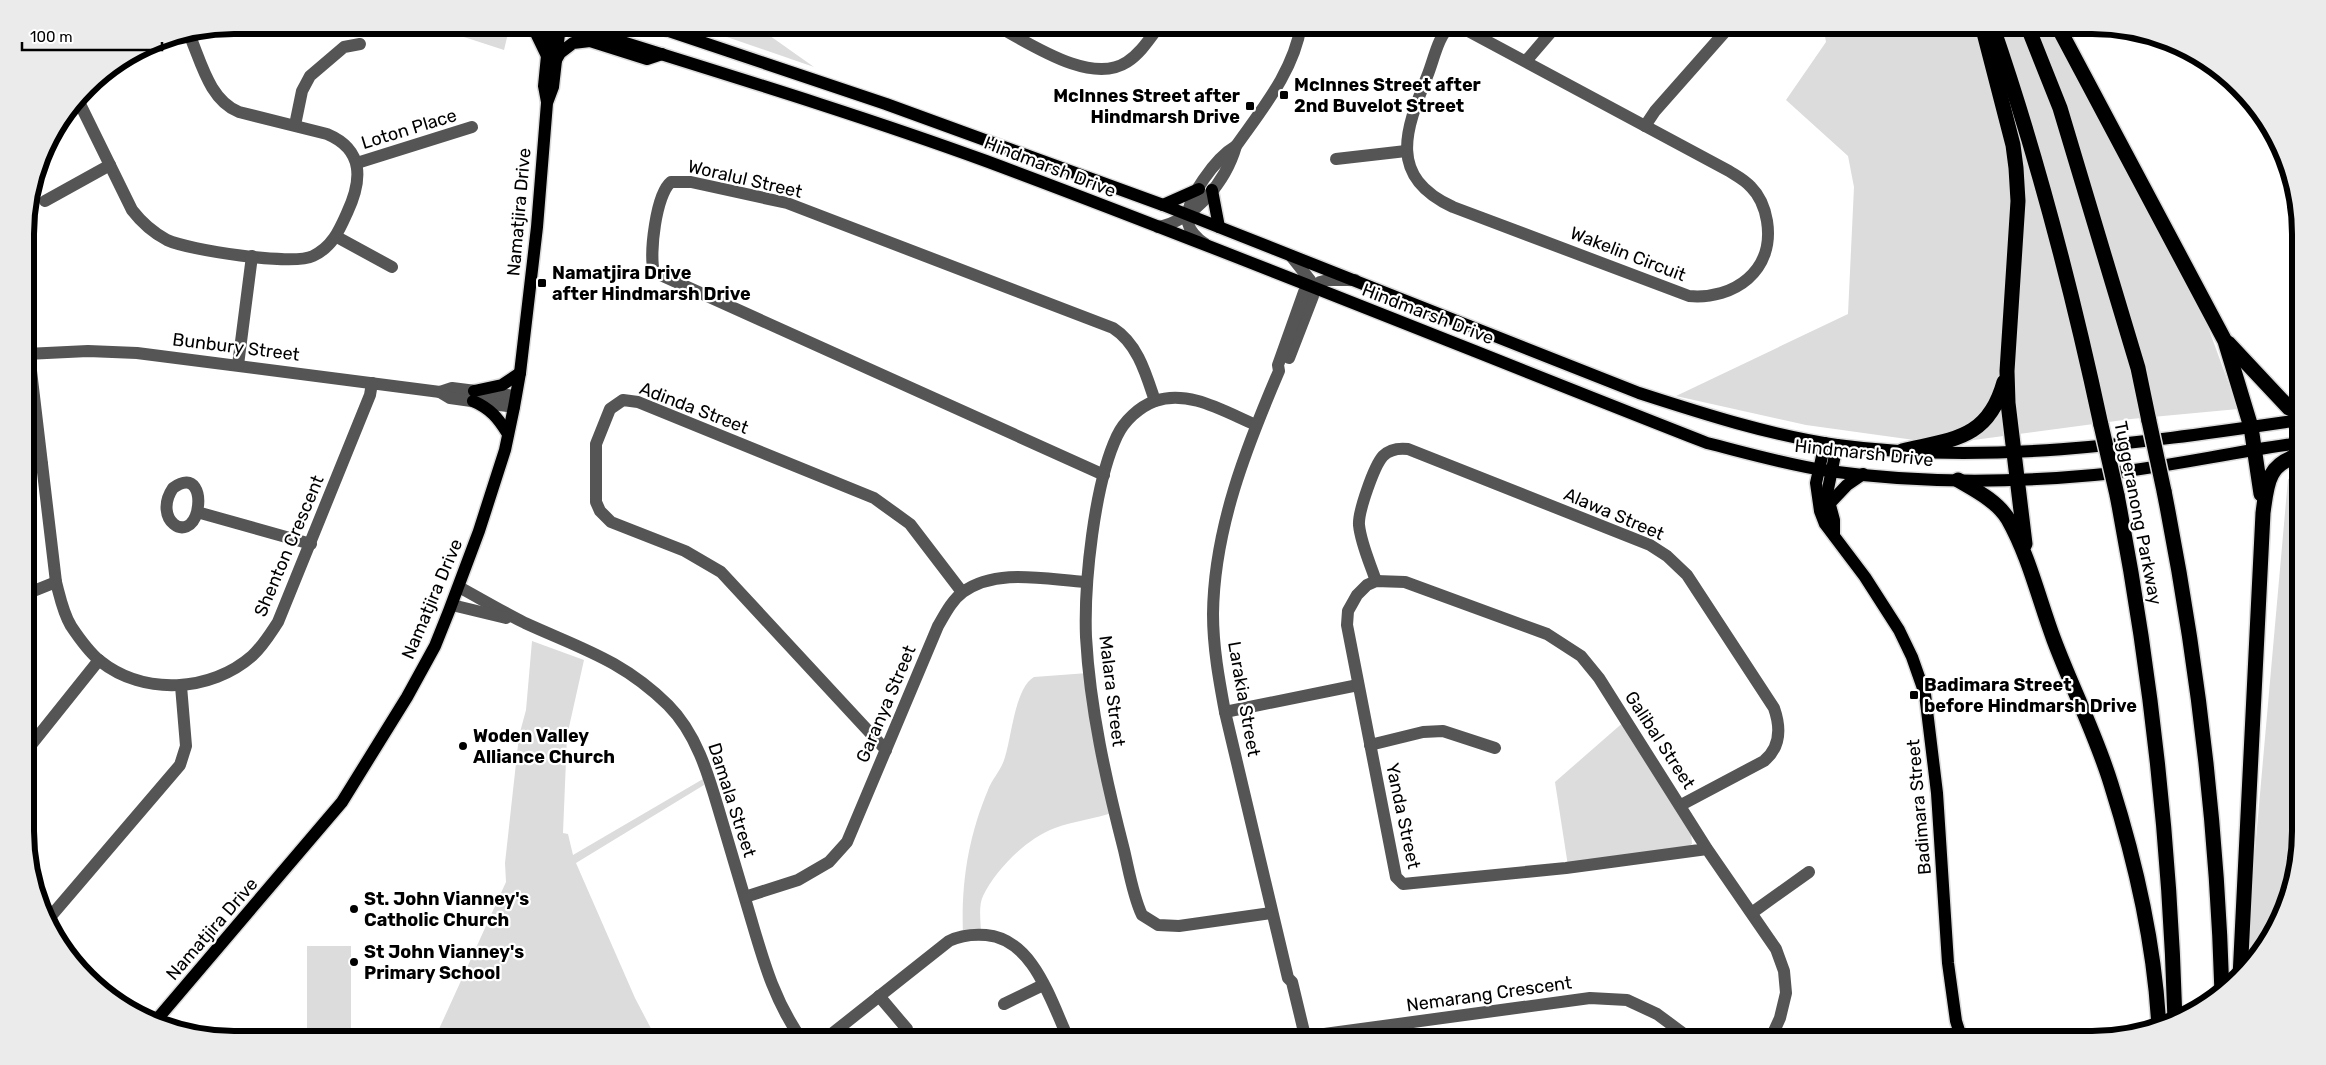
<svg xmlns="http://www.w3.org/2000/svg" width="2326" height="1065" font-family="Rubik,sans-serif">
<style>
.green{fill:#dcdcdc}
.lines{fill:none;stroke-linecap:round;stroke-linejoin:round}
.major-casing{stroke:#dbdbdb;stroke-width:15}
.highway-casing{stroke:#dbdbdb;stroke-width:18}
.minor{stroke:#555;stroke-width:12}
.major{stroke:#000;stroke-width:12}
.highway{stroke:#000;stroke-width:15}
.highway-bridge-casing{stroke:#dbdbdb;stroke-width:18;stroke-linecap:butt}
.highway-bridge{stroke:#000;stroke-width:15}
.poi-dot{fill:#000;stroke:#fff;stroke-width:2}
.labels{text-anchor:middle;stroke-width:4.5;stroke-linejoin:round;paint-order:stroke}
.poi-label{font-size:18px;font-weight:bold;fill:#000;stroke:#fff;text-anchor:start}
.street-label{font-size:18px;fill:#000;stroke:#fff}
.rim{fill:none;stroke:#000;stroke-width:6}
</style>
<rect width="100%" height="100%" fill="#fff"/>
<g class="green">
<polygon points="427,25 510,25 504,50"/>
<polygon points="692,25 756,26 814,67"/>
<polygon points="1823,25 2052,25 2190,278 2238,409 2131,419 1943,444 1806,425 1676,396 1848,314 1854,187 1848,156 1786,100 1826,42"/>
<polygon points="2300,478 2301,832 2285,912 2250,969 2244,974 2288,479"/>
<polygon points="532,641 584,660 567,736 563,833 568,834 573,855 703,779 704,785 576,863 635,998 657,1040 434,1040 506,882 505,863 519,736 526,710"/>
<path d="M1088,673L1114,812C1095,819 1074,821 1055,828C1026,839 996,869 983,896C978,906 981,923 981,934L963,935C961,883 968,838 988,790C992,779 1002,769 1005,757C1012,735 1015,688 1034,677Z"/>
<polygon points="1626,720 1691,832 1692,844 1685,850 1568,866 1555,782"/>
<rect x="307" y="946" width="44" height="94"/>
</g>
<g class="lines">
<defs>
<g id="major">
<polyline points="532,25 547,56"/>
<path d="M568,25C708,69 849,111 986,161C1228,251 1467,349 1707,443C1747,453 1788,465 1829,471C1916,483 2007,483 2094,475C2163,468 2231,452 2300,443"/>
<path d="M651,25L886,104L1163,205L1639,393C1704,414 1769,435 1837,445C1991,466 2147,442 2300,420"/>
<polyline points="556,60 560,53 573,43 590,41 647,59 662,54"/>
<polyline points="547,102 544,86 550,25"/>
<polyline points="1212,190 1219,227"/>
<polyline points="1163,205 1199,189"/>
<polyline points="474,391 502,385 520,373"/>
<path d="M473,401C491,409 498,418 508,434"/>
<polyline points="1825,443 1816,483 1820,511 1825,524 1865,577 1899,630 1912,657 1925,694 1937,793 1948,963 1956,1021 1962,1040"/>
<polyline points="1829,504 1847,485 1863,474"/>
<polyline points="1834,535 1834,520 1827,494 1837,445"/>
<polyline points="153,1024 342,802 407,697 435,646 449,611 479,531 505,450 514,407 520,373 537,227 547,103 553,87 560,25"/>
</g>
<g id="highway">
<polyline points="1982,25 2013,145 2016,168 2018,201 2007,371 2008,403 2025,544"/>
<path d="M1992,25C2037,155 2072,290 2101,425"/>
<polyline points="2027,25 2060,108 2138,368 2149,421"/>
<polyline points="2057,25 2225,341 2251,427 2261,494"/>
<polyline points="2228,343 2289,408 2300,413"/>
<path d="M1902,451C1952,439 1988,440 2004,382"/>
<path d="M1958,480C1975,490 1997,501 2008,519C2029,556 2039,600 2054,640C2072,688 2096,735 2111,784C2136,863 2155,946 2159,1029"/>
<path d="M2164,491C2197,657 2217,824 2222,993"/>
<path d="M2117,495C2151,671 2170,842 2175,1021"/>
<path d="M2240,977L2263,513C2267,484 2267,464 2300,455"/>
</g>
</defs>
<use href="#major" class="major-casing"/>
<use href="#highway" class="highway-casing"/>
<g class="minor">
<path d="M995,25C1028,42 1090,86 1127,62C1141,53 1150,38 1160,25"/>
<path d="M1451,25C1438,36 1434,59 1428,74C1406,129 1386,176 1453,207L1689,296C1734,300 1775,271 1767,221C1765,209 1760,196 1751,187C1745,180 1737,176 1729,171L1457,25"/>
<polyline points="1526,61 1557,25"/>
<path d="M78,100L132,210C142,223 152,232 167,240C188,250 293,266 313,256C332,247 339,231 347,213C362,181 365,150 327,134L239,112C209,100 201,61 189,34"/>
<polyline points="295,125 302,91 310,76 344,47 360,44"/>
<polyline points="1645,126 1655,111 1731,25"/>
<polyline points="1336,159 1406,151"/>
<polyline points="357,163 472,127"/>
<polyline points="45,201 110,165"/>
<path d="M1158,227C1195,220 1226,181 1236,146C1262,109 1294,71 1301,25"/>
<polyline points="337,237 392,267"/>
<path d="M1205,244C1198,239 1190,232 1188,223C1184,199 1217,157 1236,146"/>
<polyline points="26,354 88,351 137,353 440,392 452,388 515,396"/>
<path d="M29,354L56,582C60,597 63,613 71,626C79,638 89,652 100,661C144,696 211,692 252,656C263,646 270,634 278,622L370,395L372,383"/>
<polyline points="1289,358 1313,296 1310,280 1291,256"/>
<polyline points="238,365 252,256"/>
<polyline points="440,392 450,398 514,407"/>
<path d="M1256,425C1225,412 1189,389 1155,401C1139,407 1124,421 1117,436C1094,485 1084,584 1086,637C1090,709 1106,780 1124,850C1129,871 1133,896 1142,915L1158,925L1179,926L1271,913"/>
<polyline points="26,469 42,464"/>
<path d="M1104,475L654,272C649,254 656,194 671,182H691L787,203L1113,328C1138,344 1146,374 1155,401"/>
<path d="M197,512C201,494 195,472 173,488C152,519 188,545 197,512L311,544"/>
<path d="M1376,581C1370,563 1361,544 1359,525C1358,512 1374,466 1383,456C1390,449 1399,448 1408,449L1650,545L1667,556L1687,575L1774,708C1781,728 1781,747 1764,761L1681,805"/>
<path d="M459,587C481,599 503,612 525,623C582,649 622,660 668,705C699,736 710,781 722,821C731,851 740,881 749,912C763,959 773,999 802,1040"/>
<polyline points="26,594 56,582"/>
<polyline points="452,605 506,618"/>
<polyline points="1225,712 1358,685"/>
<polyline points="1370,745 1423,732 1443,731 1495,748"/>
<polyline points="27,750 99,660"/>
<polyline points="886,750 721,572 685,551 611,522 600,511 596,502 596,444 610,409 623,400 638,402 874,498 910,524 962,592"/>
<polyline points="1707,849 1566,868 1403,884 1396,877 1347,625 1348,611 1357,595 1367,585 1376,581 1405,582 1547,634 1581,656 1599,678 1707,849 1776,949 1784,971 1786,993 1780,1018 1770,1040"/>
<path d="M745,897L798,880L829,862L847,842L938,626C945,614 952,600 963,592C997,567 1048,580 1087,582"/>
<polyline points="1753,912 1809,872"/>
<polyline points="45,919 51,916 180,765 186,746 181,686"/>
<polyline points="879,996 907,1029"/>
<polyline points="1004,1004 1043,985"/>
<path d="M1305,1036L1292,982L1288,978L1225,712C1219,680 1213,647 1213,614C1214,529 1246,448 1279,371L1278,365L1304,292L1320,282L1328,280H1355"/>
<path d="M824,1040L949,941C961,935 972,934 986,935C1034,939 1051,1002 1069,1040"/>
<polyline points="1280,1040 1590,998 1627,1000 1657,1014 1692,1040"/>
</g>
<use href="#major" class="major"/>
<use href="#highway" class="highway"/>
<defs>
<g id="highway-bridge">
<polyline points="2149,421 2164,491"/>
<polyline points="2101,425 2117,495"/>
</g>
</defs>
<use href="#highway-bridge" class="highway-bridge-casing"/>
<use href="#highway-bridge" class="highway-bridge"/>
</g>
<g class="poi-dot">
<rect x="1279" y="90" width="10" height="10" rx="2.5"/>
<rect x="1245" y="101" width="10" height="10" rx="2.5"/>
<rect x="537" y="278" width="10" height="10" rx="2.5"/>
<rect x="1909" y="690" width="10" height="10" rx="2.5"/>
<circle cx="463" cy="746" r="5"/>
<circle cx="354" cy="909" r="5"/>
<circle cx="354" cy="962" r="5"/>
</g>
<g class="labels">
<g class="poi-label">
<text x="1294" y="91">McInnes Street after<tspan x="1294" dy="21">2nd Buvelot Street</tspan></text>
<text x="1240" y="102" text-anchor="end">McInnes Street after<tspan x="1240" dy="21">Hindmarsh Drive</tspan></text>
<text x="552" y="279">Namatjira Drive<tspan x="552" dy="21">after Hindmarsh Drive</tspan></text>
<text x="1924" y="691">Badimara Street<tspan x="1924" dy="21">before Hindmarsh Drive</tspan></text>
<text x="473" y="742">Woden Valley<tspan x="473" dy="21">Alliance Church</tspan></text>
<text x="364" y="905">St. John Vianney's<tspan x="364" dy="21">Catholic Church</tspan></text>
<text x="364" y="958">St John Vianney's<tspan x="364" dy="21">Primary School</tspan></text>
</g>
<g class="street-label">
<text transform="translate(409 129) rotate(-17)" y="6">Loton Place</text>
<text transform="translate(1050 167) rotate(21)" y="6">Hindmarsh Drive</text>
<text transform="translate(745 179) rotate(13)" y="6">Woralul Street</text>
<text transform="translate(519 212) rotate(-85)" y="6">Namatjira Drive</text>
<text transform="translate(1628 254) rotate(21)" y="6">Wakelin Circuit</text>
<text transform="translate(1428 314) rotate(21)" y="6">Hindmarsh Drive</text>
<text transform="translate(236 347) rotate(7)" y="6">Bunbury Street</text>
<text transform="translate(694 408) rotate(21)" y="6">Adinda Street</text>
<text transform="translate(1864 453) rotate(6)" y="6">Hindmarsh Drive</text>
<text transform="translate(2138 513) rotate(79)" y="6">Tuggeranong Parkway</text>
<text transform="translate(1614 514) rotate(23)" y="6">Alawa Street</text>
<text transform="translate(289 546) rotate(-67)" y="6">Shenton Crescent</text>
<text transform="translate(432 599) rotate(-67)" y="6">Namatjira Drive</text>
<text transform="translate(1112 691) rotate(83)" y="6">Malara Street</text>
<text transform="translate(1244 699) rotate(80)" y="6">Larakia Street</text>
<text transform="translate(886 704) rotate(-67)" y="6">Garanya Street</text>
<text transform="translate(1660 740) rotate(57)" y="6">Galibal Street</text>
<text transform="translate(732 800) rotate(72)" y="6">Damala Street</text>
<text transform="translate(1919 807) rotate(-95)" y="6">Badimara Street</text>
<text transform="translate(1403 816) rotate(78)" y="6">Yanda Street</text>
<text transform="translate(212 929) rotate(-49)" y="6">Namatjira Drive</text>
<text transform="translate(1489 994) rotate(-8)" y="6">Nemarang Crescent</text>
</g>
</g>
<path d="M0 0H2326V1065H0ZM234 34H2092A200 200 0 0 1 2292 234V831A200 200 0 0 1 2092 1031H234A200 200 0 0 1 34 831V234A200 200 0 0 1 234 34Z" fill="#ebebeb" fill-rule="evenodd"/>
<path class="rim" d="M234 34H2092A200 200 0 0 1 2292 234V831A200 200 0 0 1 2092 1031H234A200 200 0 0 1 34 831V234A200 200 0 0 1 234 34Z"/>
<path d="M22 42v8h140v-8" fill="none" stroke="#000000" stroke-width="2.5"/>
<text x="30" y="42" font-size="15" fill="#000000" stroke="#ffffff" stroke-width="4" paint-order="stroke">100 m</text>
</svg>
